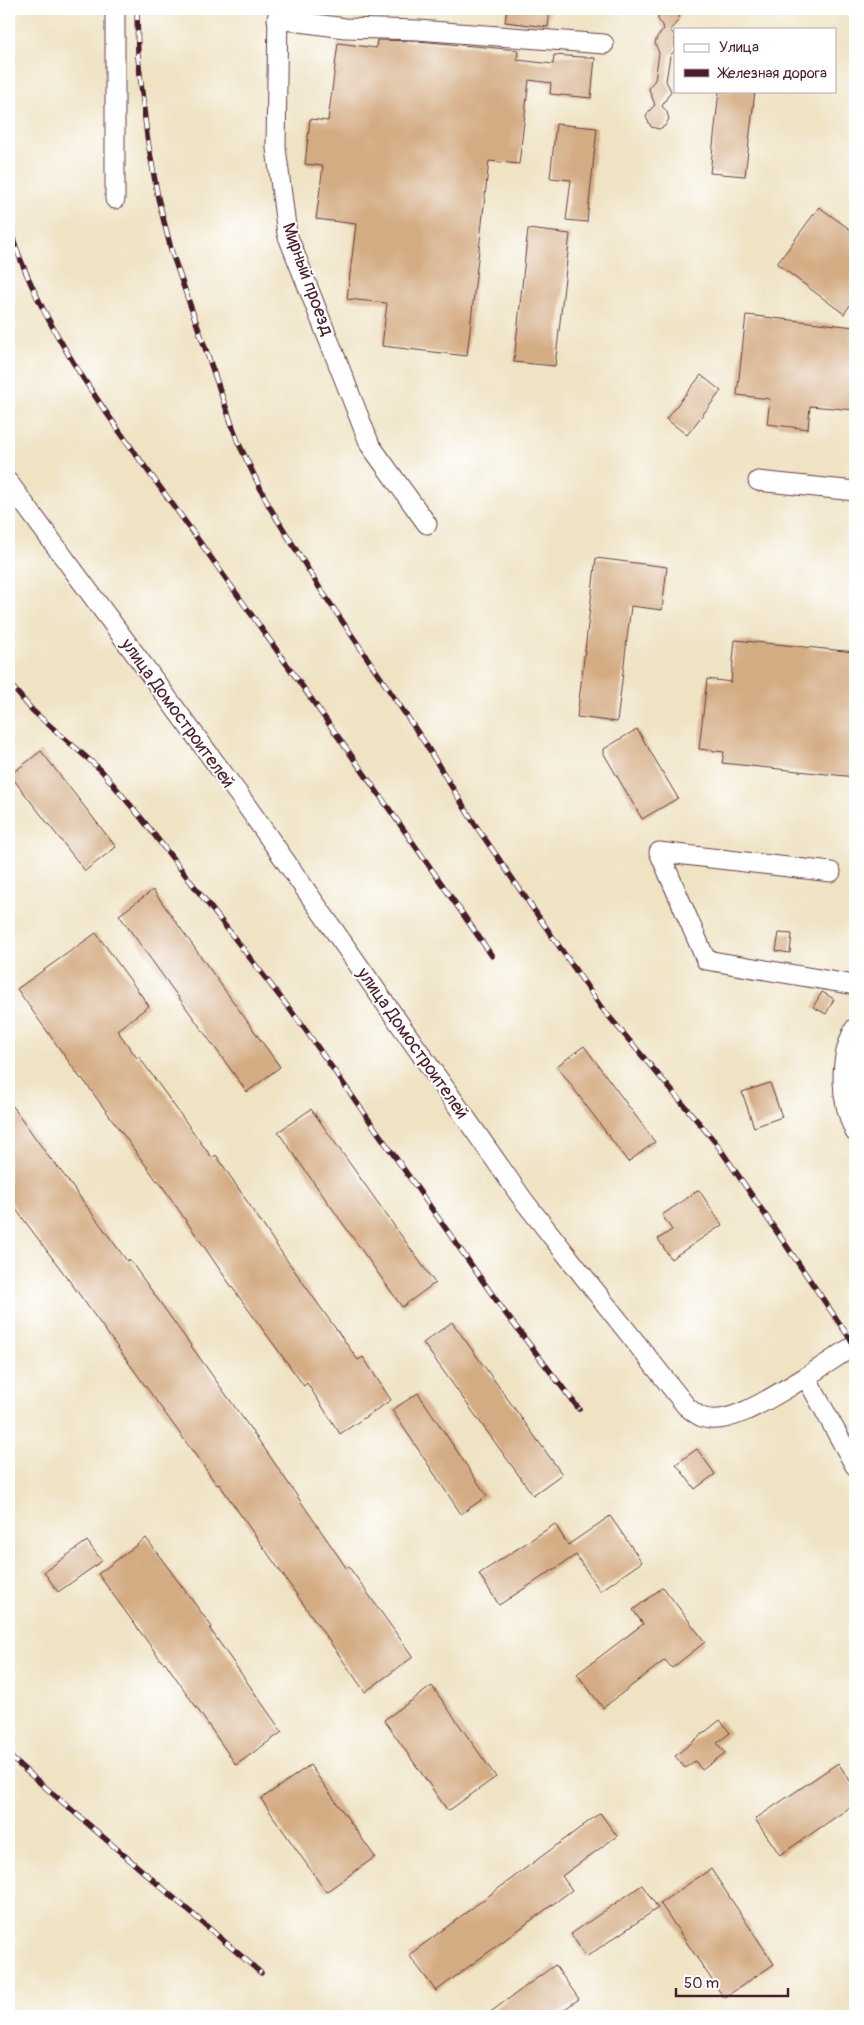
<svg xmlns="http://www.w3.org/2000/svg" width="864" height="2025" font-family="Pangolin,sans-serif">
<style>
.building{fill:#d4ac83}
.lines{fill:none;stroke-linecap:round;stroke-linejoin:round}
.minor-casing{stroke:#633c42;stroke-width:21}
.minor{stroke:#fff;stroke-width:19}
.rail-casing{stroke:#4a1f2b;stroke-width:5.5}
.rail{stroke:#fff;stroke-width:4;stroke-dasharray:11;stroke-linecap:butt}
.labels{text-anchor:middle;stroke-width:4;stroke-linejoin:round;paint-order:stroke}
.street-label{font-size:18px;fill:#4a1f2b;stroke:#fff}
</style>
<rect width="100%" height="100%" fill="#fff"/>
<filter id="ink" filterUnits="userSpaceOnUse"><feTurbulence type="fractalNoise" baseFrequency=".02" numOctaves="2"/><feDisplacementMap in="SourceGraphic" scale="10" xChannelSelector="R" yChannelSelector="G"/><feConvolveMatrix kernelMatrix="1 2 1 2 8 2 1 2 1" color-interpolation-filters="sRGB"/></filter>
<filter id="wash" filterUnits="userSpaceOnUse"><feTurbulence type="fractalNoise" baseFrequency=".0096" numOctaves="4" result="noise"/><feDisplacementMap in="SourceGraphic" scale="20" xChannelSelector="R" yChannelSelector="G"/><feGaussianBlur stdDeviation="1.12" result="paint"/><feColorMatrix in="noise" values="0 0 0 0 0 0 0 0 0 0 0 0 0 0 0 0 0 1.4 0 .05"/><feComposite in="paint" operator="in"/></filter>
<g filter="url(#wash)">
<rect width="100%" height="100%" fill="#efe3c4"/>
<g id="blocks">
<g class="building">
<polygon points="507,9 550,9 548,27 505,22"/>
<polygon points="659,9 679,9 680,14 678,21 670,30 675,36 675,50 670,56 666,81 671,91 662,106 667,112 669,119 665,126 659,129 651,127 646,117 649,111 655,105 649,89 650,86 655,80 659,53 655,43 657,37 664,29 658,19"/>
<polygon points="377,40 417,41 518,50 517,60 553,64 554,55 595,58 591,98 550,94 551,83 529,80 519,164 489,161 467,356 382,346 387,303 347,299 356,224 316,219 323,166 305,164 310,119 328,121 338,43 376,48"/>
<polygon points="719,91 755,91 745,176 710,173"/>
<polygon points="556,124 597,128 587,222 566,220 571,180 550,178"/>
<polygon points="819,207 855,233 855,298 844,314 777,264"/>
<polygon points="528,229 570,234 555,366 514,362"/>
<polygon points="746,315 855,327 855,410 810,406 808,429 767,424 770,399 737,395"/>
<polygon points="701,375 721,391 687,435 666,419"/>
<polygon points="596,558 667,567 662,610 631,606 617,722 577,717"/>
<polygon points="735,640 855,652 855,777 722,763 724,752 699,749 707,679 731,682"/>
<polygon points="637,729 678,798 642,819 604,754 604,749"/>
<polygon points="41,751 116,847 85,871 10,775"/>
<polygon points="153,890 280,1067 247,1092 119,915"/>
<polygon points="96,933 149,1006 117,1030 137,1058 139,1057 212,1158 216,1155 279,1249 358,1360 363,1357 391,1400 340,1434 307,1383 304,1386 229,1283 158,1180 157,1181 82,1078 81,1079 17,989"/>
<polygon points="779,933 792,934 790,953 776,951"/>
<polygon points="822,992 834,999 826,1014 813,1007"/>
<polygon points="584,1046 655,1142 628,1162 557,1066"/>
<polygon points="770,1083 782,1117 754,1127 742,1092"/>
<polygon points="9,1101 51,1160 52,1159 127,1261 129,1259 267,1452 347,1569 349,1567 413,1657 365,1692 219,1484 217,1485 71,1283 9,1200"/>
<polygon points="311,1109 435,1283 402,1307 278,1132"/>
<polygon points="699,1190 722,1225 671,1259 658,1239 672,1230 662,1215"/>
<polygon points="452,1322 562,1474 533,1495 423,1343"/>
<polygon points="418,1393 487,1496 461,1514 392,1410"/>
<polygon points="697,1449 715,1474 695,1489 676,1464"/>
<polygon points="610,1516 642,1562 600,1591 576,1555 499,1605 479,1574 555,1524 568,1545"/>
<polygon points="146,1538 212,1627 210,1629 282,1732 236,1765 165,1662 163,1663 98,1574"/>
<polygon points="87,1541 102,1561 58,1592 44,1572"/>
<polygon points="663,1587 705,1642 672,1668 665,1660 603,1708 577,1674 643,1624 633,1610"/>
<polygon points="432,1686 496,1777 448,1811 384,1720"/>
<polygon points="720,1720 730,1733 717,1743 725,1753 702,1770 695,1761 685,1768 675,1756"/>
<polygon points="838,1763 855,1788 855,1804 780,1855 755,1819"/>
<polygon points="310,1765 375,1857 326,1892 261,1799"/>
<polygon points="600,1813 617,1836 562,1876 572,1890 436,1991 409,1955"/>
<polygon points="711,1869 774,1964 724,1998 660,1903"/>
<polygon points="642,1885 658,1908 586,1957 571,1934"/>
<polygon points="555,1965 579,1999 555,2016 485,2016"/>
</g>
</g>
</g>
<g filter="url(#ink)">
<use href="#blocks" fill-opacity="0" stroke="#633c42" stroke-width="1"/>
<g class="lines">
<defs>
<g id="minor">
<polyline points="278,9 276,148 287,234 370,445 427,524"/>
<polyline points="277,19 345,28 418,30 604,44"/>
<polyline points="115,199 115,9"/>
<polyline points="758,481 855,491"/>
<path d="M9,483L239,795L524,1201L686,1406C690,1409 696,1415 702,1417C729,1429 782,1390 806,1377L855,1466"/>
<polyline points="831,872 659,852 706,960 855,985"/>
<path d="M855,1028C838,1060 840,1100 855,1132"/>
<polyline points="806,1377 855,1345"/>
</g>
</defs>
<use href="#minor" class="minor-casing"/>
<use href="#minor" class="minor"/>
<defs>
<g id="rail">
<polyline points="137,9 138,57 147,136 158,198 172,253 238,442 269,506 319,587 423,740 474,823 601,1007 716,1143 855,1346"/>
<path d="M9,227C46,344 127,440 197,538C296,677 395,816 492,956"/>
<polyline points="9,683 33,711 101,770 142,819 302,1025 506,1314 579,1409"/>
<polyline points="9,1756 261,1973"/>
</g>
</defs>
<use href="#rail" class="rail-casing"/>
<use href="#rail" class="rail"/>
</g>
</g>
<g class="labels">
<g class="street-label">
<text transform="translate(308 279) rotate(70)" y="6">Мирный проезд</text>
<text transform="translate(178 713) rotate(54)" y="6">улица Домостроителей</text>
<text transform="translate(413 1043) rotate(55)" y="6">улица Домостроителей</text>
</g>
</g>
<rect width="864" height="2025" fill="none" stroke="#fff" stroke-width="30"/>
<rect x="674" y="28" width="162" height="65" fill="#ffffff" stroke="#b7a5aa"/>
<rect x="684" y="44" width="25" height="8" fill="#ffffff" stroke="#b7a5aa"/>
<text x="719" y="52" font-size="15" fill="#4a1f2b">Улица</text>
<rect x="684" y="69" width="25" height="8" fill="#4a1f2b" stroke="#b7a5aa"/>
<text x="719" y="78" font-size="15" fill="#4a1f2b">Железная дорога</text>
<path d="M676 1988v8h112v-8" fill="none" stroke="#4a1f2b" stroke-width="2.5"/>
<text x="684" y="1988" font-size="15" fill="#4a1f2b" stroke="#ffffff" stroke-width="4" paint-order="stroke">50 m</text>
</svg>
